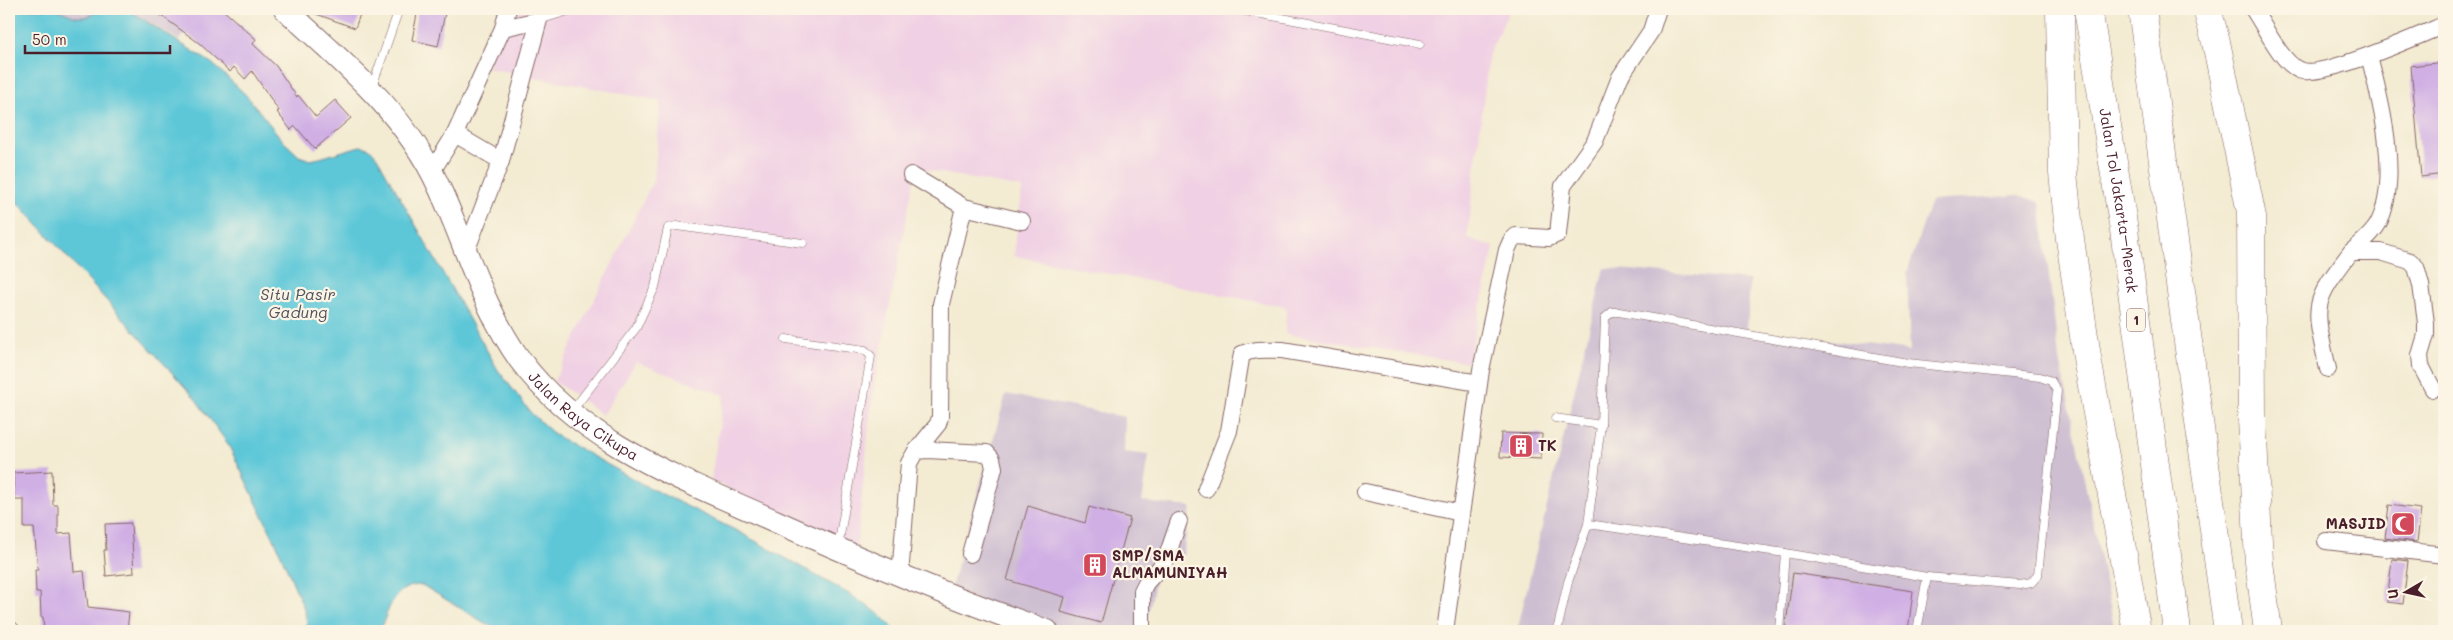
<svg xmlns="http://www.w3.org/2000/svg" width="2453" height="640" font-family="Mali,sans-serif">
<style>
.built{fill:#f0d0e4}
.industrial{fill:#cebed1}
.water{fill:#5dc7d8;stroke:#547382}
.building{fill:#d0afe5}
.lines{fill:none;stroke-linecap:round;stroke-linejoin:round}
.lane-casing{stroke:#856665;stroke-width:9}
.street-casing{stroke:#856665;stroke-width:18}
.secondary-casing{stroke:#856665;stroke-width:24}
.highway-casing{stroke:#856665;stroke-width:29}
.lane{stroke:#fff;stroke-width:8}
.street{stroke:#fff;stroke-width:16}
.secondary{stroke:#fff;stroke-width:22}
.highway{stroke:#fff;stroke-width:28}
.labels{text-anchor:middle;stroke-width:4.5;stroke-linejoin:round;paint-order:stroke}
.shield{fill:#fcf5e5;stroke:#7f5f63;stroke-width:1}
.shield-label{font-size:14px;font-weight:bold;fill:#4a1f2b}
.street-label{font-size:15px;fill:#4a1f2b;stroke:#fcf5e5}
.poi-label{font-size:15px;font-weight:bold;fill:#4a1f2b;stroke:#fcf5e5;text-anchor:start}
.water-label{font-size:16px;font-style:italic;fill:#50515f;stroke:#fcf5e5}
</style>
<rect width="100%" height="100%" fill="#fcf5e5"/>
<filter id="ink" filterUnits="userSpaceOnUse"><feTurbulence type="fractalNoise" baseFrequency=".02" numOctaves="2"/><feDisplacementMap in="SourceGraphic" scale="10" xChannelSelector="R" yChannelSelector="G"/><feConvolveMatrix kernelMatrix="1 2 1 2 8 2 1 2 1" color-interpolation-filters="sRGB"/></filter>
<filter id="wash" filterUnits="userSpaceOnUse"><feTurbulence type="fractalNoise" baseFrequency=".0096" numOctaves="4" result="noise"/><feDisplacementMap in="SourceGraphic" scale="20" xChannelSelector="R" yChannelSelector="G"/><feGaussianBlur stdDeviation="1.12" result="paint"/><feColorMatrix in="noise" values="0 0 0 0 0 0 0 0 0 0 0 0 0 0 0 0 0 1.4 0 .05"/><feComposite in="paint" operator="in"/></filter>
<g filter="url(#wash)">
<rect width="100%" height="100%" fill="#f3ebd2"/>
<polygon class="built" points="504,9 1510,9 1489,54 1467,238 1494,247 1468,363 1285,334 1286,307 1014,256 1022,188 916,168 872,398 856,553 711,480 724,395 636,362 603,415 554,381 654,179 661,101 488,68"/>
<g class="industrial">
<polygon points="56,9 102,9 88,17 76,17"/>
<polygon points="127,9 205,9 179,40"/>
<polygon points="2018,195 2040,202 2058,350 2115,631 1517,631 1604,268 1750,280 1747,329 1910,351 1907,273 1931,201"/>
<polygon points="1006,394 1125,417 1124,452 1149,455 1142,502 1191,507 1183,556 1161,552 1145,631 1066,631 950,591"/>
</g>
<path class="water" d="M9,9H56L76,17H88L102,9H127L213,64L246,95L284,142L299,156L310,160L320,158L360,146L369,148L377,157L498,370L531,413L555,435L644,485L741,533L849,594L875,611L890,624L894,631H498L422,585C393,585 389,609 380,631H308L305,611L276,543L228,444L194,397L21,206L9,196Z"/>
<g id="blocks">
<g class="building">
<polygon points="152,9 222,9 256,39 253,44 276,66 297,97 298,95 316,117 335,100 351,118 315,149 295,126 291,130 277,112 279,111 252,71 245,79 234,67 230,72 199,43"/>
<polygon points="308,9 362,9 355,28 308,11"/>
<polygon points="418,9 446,9 438,46 412,40"/>
<polygon points="2444,62 2444,174 2421,177 2411,66"/>
<polygon points="1501,433 1542,434 1541,459 1500,457"/>
<polygon points="52,471 53,505 58,505 58,534 71,533 74,572 84,571 88,607 129,612 127,631 44,631 43,617 41,617 40,592 36,592 35,570 38,570 34,528 24,528 24,500 14,500 13,473"/>
<polygon points="2389,505 2421,509 2417,542 2385,538"/>
<polygon points="1028,506 1085,523 1089,507 1130,518 1101,623 1061,612 1065,597 1007,580"/>
<polygon points="131,523 134,573 106,576 104,550 106,550 105,524"/>
<polygon points="2392,559 2408,561 2403,604 2387,602"/>
<polygon points="1793,573 1913,591 1908,631 1785,631"/>
</g>
</g>
</g>
<g filter="url(#ink)">
<use href="#blocks" fill-opacity="0" stroke="#856665" stroke-width="1"/>
<g class="lines">
<defs>
<g id="lane">
<polyline points="1235,9 1420,44"/>
<polyline points="539,20 575,9"/>
<polyline points="372,87 399,9"/>
<polyline points="786,339 865,350 871,356 838,547"/>
<polyline points="572,411 636,328 655,287 668,228 676,226 803,243"/>
<polyline points="1555,418 1601,425"/>
<polyline points="1557,631 1568,582 1588,524 1785,553 1927,577 2020,585 2031,583 2038,575 2057,391 2051,381 2040,377 1908,363 1619,312 1612,312 1605,318 1601,425 1588,524"/>
<polyline points="1779,631 1785,553"/>
<polyline points="1917,631 1927,577"/>
</g>
<g id="street">
<path d="M2253,9C2264,25 2281,62 2299,70C2319,80 2420,35 2444,25"/>
<polyline points="455,134 501,161 539,20 503,28"/>
<polyline points="431,173 455,134 503,28 508,9"/>
<polyline points="911,175 964,207 941,304 940,417 938,424 916,451"/>
<polyline points="964,207 1022,221"/>
<path d="M2351,252C2360,244 2372,235 2378,224C2401,180 2381,101 2369,56"/>
<polyline points="465,254 501,161"/>
<path d="M2328,369C2314,306 2310,305 2351,252H2381L2410,261L2416,267L2421,285L2426,323V335L2420,355L2421,366L2433,389"/>
<path d="M1206,489L1229,431L1241,359L1242,354C1255,348 1269,350 1282,350L1479,383"/>
<polyline points="1365,492 1461,513"/>
<polyline points="2326,541 2444,555"/>
<polyline points="900,576 909,463 916,451 927,450 987,453 992,459 994,468 970,554"/>
<polyline points="9,628 12,631"/>
<polyline points="1142,631 1142,591 1146,583 1165,562 1179,521"/>
<polyline points="1445,631 1481,370 1507,250 1511,241 1516,236 1549,238 1558,234 1563,186 1595,141 1620,77 1651,31 1658,9"/>
</g>
<g id="secondary">
<path id="s1" d="M285,9C343,62 406,114 439,187C466,245 482,307 520,360C581,443 684,480 775,521C864,561 955,599 1047,631"/>
</g>
<g id="highway">
<polyline points="2060,9 2063,173 2070,239 2088,364 2137,631"/>
<path id="s2" d="M2088,9L2124,230L2177,631"/>
<polyline points="2142,9 2228,631"/>
<polyline points="2207,9 2216,42 2251,212 2252,418 2259,562 2268,631"/>
</g>
</defs>
<use href="#lane" class="lane-casing"/>
<use href="#street" class="street-casing"/>
<use href="#secondary" class="secondary-casing"/>
<use href="#highway" class="highway-casing"/>
<use href="#lane" class="lane"/>
<use href="#street" class="street"/>
<use href="#secondary" class="secondary"/>
<use href="#highway" class="highway"/>
</g>
</g>
<defs>
<symbol id="building-square" viewBox="-11 -11 22 22"><rect x="-9" y="-9" width="18" height="18" rx="4" fill="#d1495b" stroke="#fcf5e5"/><path d="M-4-6H4V6H1V3H-1V6H-4ZM-2.5-4.3h1.7v1.8h-1.7ZM.8-4.3h1.7v1.8H.8ZM-2.5-1h1.7V.8h-1.7ZM.8-1h1.7V.8H.8Z" fill="#fff"/></symbol>
<symbol id="mosque-square" viewBox="-11 -11 22 22"><rect x="-9" y="-9" width="18" height="18" rx="4" fill="#d1495b" stroke="#fcf5e5"/><path d="M3.5-4.9A6 6 0 1 0 3.5 4.9A5 5 0 1 1 3.5-4.9Z" fill="#fff"/></symbol>
</defs>
<g fill-rule="evenodd">
<use href="#building-square" x="1507" y="432" width="28" height="28"/>
<use href="#mosque-square" x="2389" y="510" width="28" height="28"/>
<use href="#building-square" x="1081" y="551" width="28" height="28"/>
</g>
<g class="labels">
<rect class="shield" x="2127" y="308.5" width="18" height="23" rx="4"/>
<g class="shield-label">
<text x="2136" y="325">1</text>
</g>
<g class="street-label">
<text dy="5" stroke="none"><textPath href="#s2" startOffset="194">Jalan Tol Jakarta–Merak</textPath></text>
<text dy="5" stroke="none"><textPath href="#s1" startOffset="514">Jalan Raya Cikupa</textPath></text>
</g>
<g class="poi-label">
<text x="1538" y="451">TK</text>
<text x="2386" y="529" text-anchor="end">MASJID</text>
<text x="1112" y="561">SMP/SMA<tspan x="1112" dy="17">ALMAMUNIYAH</tspan></text>
</g>
<g class="water-label">
<text x="298" y="300">Situ Pasir<tspan x="298" dy="18">Gadung</tspan></text>
</g>
</g>
<rect width="2453" height="640" fill="none" stroke="#fcf5e5" stroke-width="30"/>
<g transform="translate(2406 592) rotate(261)" stroke="#fcf5e5" stroke-width="4" paint-order="stroke">
<path d="M0-4L9 19L0 12L-9 19Z" fill="#4a1f2b"/>
<text y="-8" font-size="14" font-weight="bold" text-anchor="middle" fill="#4a1f2b">U</text>
</g>
<path d="M25 45v8h145v-8" fill="none" stroke="#4a1f2b" stroke-width="2.5"/>
<text x="32" y="45" font-size="15" fill="#4a1f2b" stroke="#fcf5e5" stroke-width="4" paint-order="stroke">50 m</text>
</svg>
